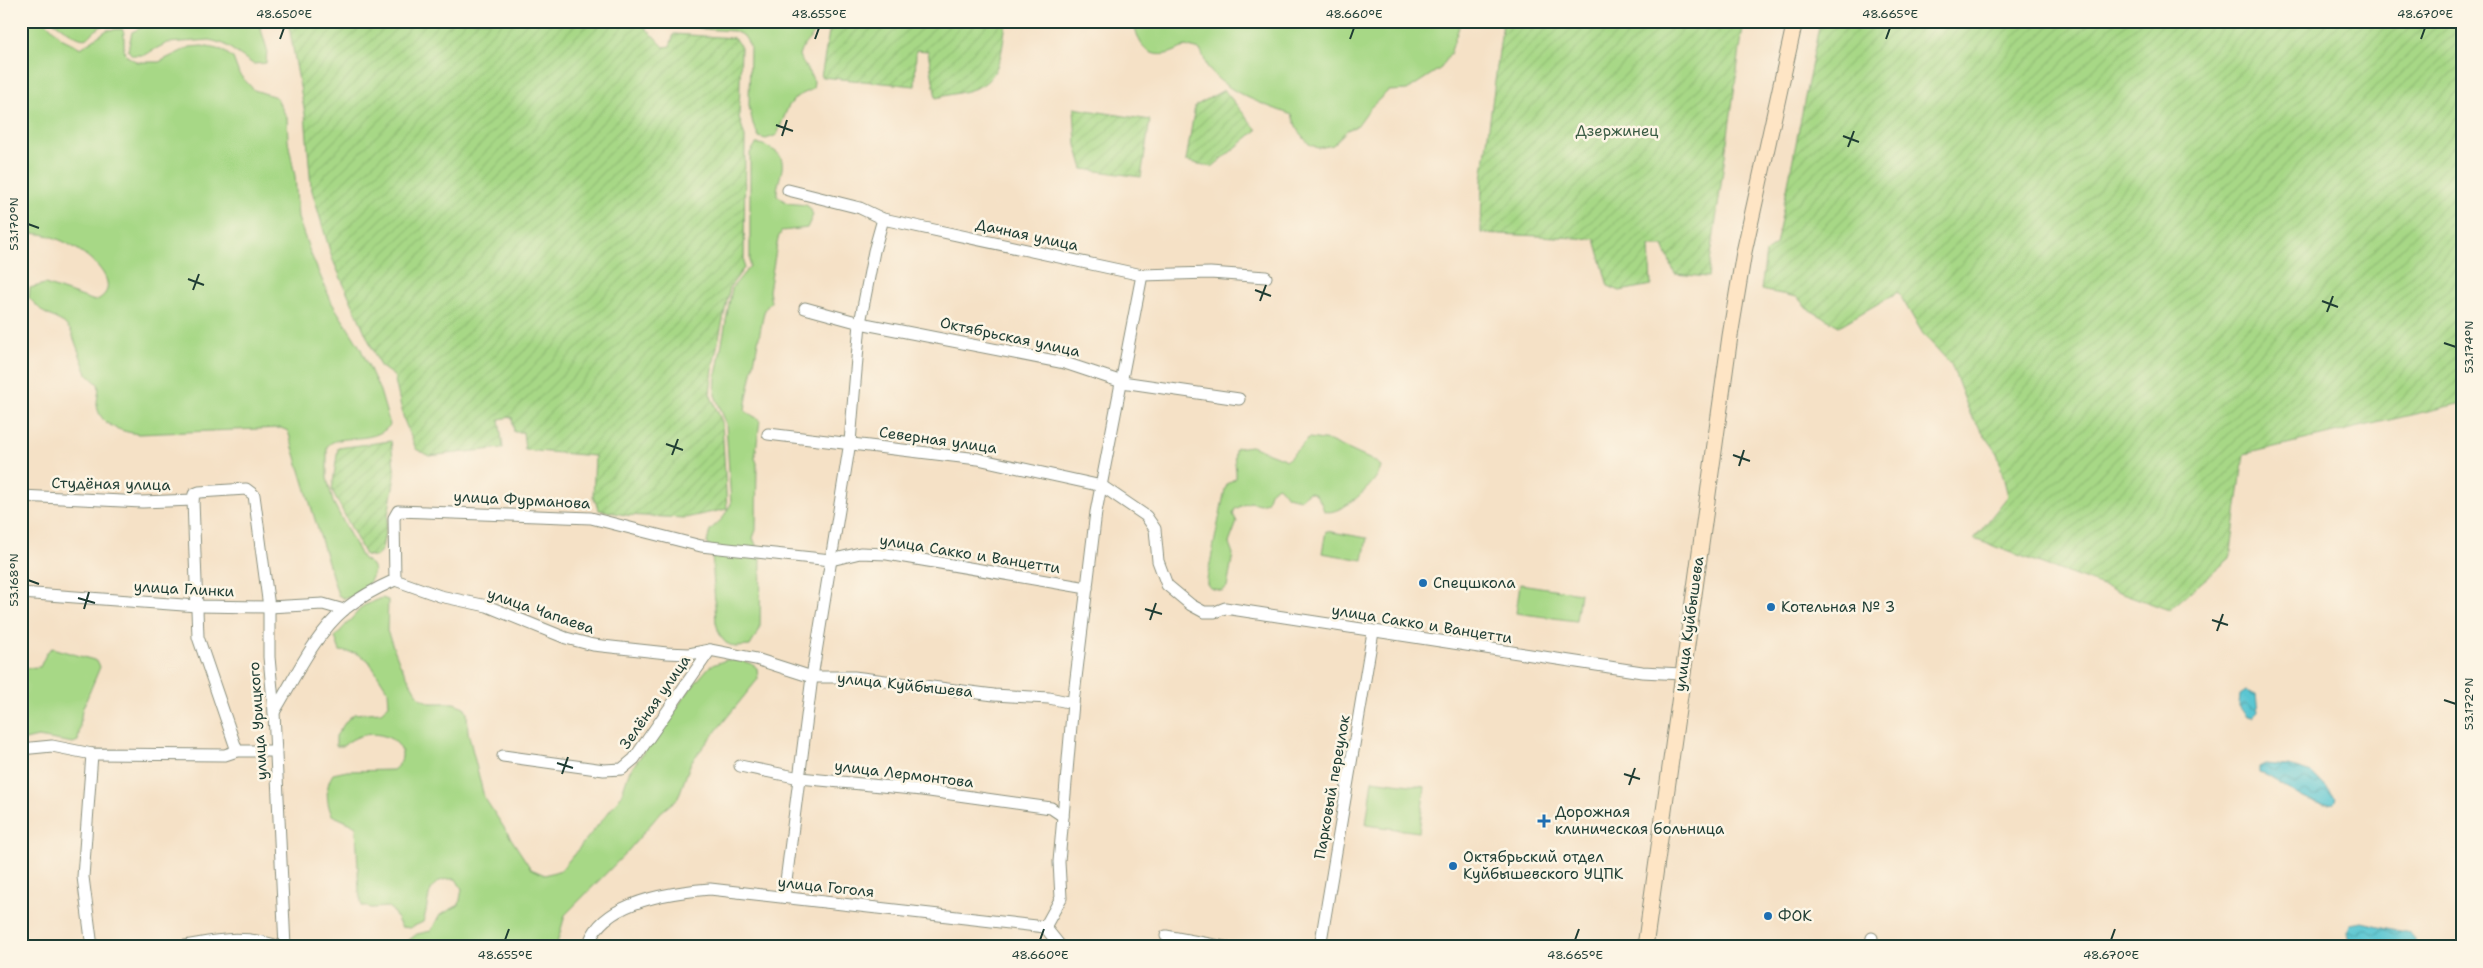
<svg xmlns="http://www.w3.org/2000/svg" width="2483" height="968" font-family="'Shantell Sans',sans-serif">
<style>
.grass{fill:#a7d886;stroke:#638a5d}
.garden{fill:url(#garden-furrows);stroke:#638a5d}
.water{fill:url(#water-waves);stroke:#3c8283}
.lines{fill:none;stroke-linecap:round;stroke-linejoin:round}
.street-casing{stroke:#8a8f7d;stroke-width:13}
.secondary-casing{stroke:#8a8f7d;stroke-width:17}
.street{stroke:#fff;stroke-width:11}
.secondary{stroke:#fee5c5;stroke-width:15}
.ticks{fill:none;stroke:#1f3d34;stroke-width:2}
.poi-dot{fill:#1f6fb2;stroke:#fcf5e5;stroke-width:2}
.labels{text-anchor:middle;stroke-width:5;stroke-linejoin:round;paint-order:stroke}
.park-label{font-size:15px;fill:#3a5c44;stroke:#fcf5e5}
.street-label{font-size:15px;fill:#1f3d34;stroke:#fcf5e5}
.poi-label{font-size:15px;fill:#1f3d34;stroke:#fcf5e5;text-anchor:start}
.neatline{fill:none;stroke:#1f3d34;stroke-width:2}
.ticks-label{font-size:12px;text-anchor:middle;fill:#1f3d34}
</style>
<defs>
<pattern id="garden-furrows" width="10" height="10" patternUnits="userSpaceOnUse" patternTransform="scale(1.25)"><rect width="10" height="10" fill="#a7d886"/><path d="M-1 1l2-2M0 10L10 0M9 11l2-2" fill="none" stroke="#8fba74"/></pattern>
<pattern id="water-waves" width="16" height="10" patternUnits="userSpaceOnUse" patternTransform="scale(1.25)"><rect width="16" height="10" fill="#5ac6d2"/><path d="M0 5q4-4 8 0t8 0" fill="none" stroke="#4aa2ab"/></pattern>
</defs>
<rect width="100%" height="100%" fill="#fcf5e5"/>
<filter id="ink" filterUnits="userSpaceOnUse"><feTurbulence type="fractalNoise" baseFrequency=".02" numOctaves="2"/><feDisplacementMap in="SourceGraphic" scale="10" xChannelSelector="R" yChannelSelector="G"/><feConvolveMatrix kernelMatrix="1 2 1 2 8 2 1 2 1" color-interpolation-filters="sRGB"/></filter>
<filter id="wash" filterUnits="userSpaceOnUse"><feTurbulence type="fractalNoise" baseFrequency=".0096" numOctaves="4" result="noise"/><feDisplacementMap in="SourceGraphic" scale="20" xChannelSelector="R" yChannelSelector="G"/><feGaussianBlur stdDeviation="1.12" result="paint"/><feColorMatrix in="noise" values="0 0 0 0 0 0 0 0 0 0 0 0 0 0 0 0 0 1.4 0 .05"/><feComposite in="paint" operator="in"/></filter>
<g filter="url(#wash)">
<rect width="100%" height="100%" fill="#f5e1c6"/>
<g class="grass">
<path d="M21,21H45L61,38L81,48L107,30L122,29L124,33V50L127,56L137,62H159L190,47L202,46L222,50L233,58L239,74L254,90L276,97L287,118L288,141L295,176L298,218L310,252L332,303L360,347L380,391L390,425C373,446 336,432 327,447V478L333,502L362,558L372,565L374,570C372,584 357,599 343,598L338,595L288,431L281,428L139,434C122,432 98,425 97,404C97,397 100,391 98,384L87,374L71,331L64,323L43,312L29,298L30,288L45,284L95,301C141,281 46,218 21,237Z"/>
<path d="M53,21H117C78,28 101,57 53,21Z"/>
<polygon points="155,21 255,21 259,23 267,49 266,63 253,64 224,44 210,40 167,43 144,55 132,55 128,50 132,32"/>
<path d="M680,21H821C819,34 803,40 799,56L814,81L813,89L796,97L788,107L777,135L766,139L759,137L753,124L749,106L750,46L744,36L734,31L703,29Z"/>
<path d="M1134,21H1461L1450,54L1441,68L1407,90L1388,91L1370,108L1357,126L1347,130L1333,145L1318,148L1309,144L1298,131L1292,115C1265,105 1225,92 1208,68C1205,63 1204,56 1200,50L1185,46C1157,63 1139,55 1134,21Z"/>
<path d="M756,144C763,144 766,146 771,149C793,159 776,178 777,195L787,203L806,205L810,208L813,215L807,228L782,231L778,238L769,291L771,302L768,305L764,312L746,403L745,411L760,420L755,458L757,463L756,530L753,538L761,557L760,629L750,646L735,647L726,643L720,636L716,623L712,553L707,543L710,530L722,519L731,504L726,423L715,395L716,376L732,288L750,266V153Z"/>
<path d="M1309,438L1330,441L1378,463L1381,467C1379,482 1339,518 1324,511C1321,503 1319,494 1309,492L1300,499L1287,496L1281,488L1277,486L1270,492L1267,502L1260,504L1250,502L1235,509L1233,514L1237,522L1229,543L1233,554L1227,587L1222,591L1210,588L1207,584V579L1225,489L1228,483L1236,478C1237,467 1232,458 1236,448L1251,446L1287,460Z"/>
<polygon points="1326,531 1367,538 1363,560 1322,553"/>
<polygon points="1520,584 1580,593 1576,621 1516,613"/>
<path d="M382,598L388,600L387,631L400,664L416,692L420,698L430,703H454L464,707L467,713L468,732L484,797L531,869L545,875L561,870L608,813L621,796L629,772L690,689L710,666L726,660H739L752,664L757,668L758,679L691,762L678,798L661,812L627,852L565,915L556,947H405V943L417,934L431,931L440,915L459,905L462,889L456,879C424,877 431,900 423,922L410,928L401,927L393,911L388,907L372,908L362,906L359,892L356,826L332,815C326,803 325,785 333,774L347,771L393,770C422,748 375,717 343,746H336V736L347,720L354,714L381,712L389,705L388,691L368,660L356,653L340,651L335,637L363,606Z"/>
<polygon points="52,648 94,660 98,662 100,667 82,710 78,741 73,743 38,737 21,741 21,668 40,667 47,652"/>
<polygon points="1372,780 1425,787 1419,832 1366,825"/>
</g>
<g class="garden">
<polygon points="288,21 639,21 664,47 670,46 674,34 734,38 741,47 739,117 745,137 744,268 730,287 714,361 710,394 722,422 727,509 685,518 625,515 599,510 593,497 595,456 525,450 523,432 514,432 512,417 499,419 503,448 429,456 416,449 404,420 394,376 380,366 332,258 311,187 305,114"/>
<path d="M831,21H1006C1003,43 1002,77 978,87C965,93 949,94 936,98L928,51L916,50L915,86L821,77Z"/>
<polygon points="1503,21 1744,21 1708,277 1675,274 1663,246 1649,246 1651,285 1620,291 1608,286 1595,239 1481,233 1482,180"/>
<polygon points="1820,21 2462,21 2462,403 2244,454 2230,558 2169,610 1974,539 2008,496 1997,452 1971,416 1951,364 1923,334 1898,292 1839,326 1808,309 1797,297 1761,290 1766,252 1776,245"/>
<polygon points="1224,90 1257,130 1212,167 1186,161 1195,106"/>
<polygon points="1074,108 1150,120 1141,177 1083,169 1076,145"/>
<polygon points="391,441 395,476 382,549 376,557 365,555 332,490 338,448"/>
</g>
<g class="water">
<polygon points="2246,691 2256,695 2258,712 2253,717 2246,716 2239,706 2240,695"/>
<path d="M2265,764L2289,766L2312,773L2336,798L2334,803C2304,809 2285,781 2259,773V767Z"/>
<polygon points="2362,922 2409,933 2414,939 2415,947 2351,947 2348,932 2350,924"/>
</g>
</g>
<g filter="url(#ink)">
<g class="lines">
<defs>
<g id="street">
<polyline points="788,190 860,208 883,219 1142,275 1210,273 1266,277"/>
<polyline points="805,308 860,323 1065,363 1122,382 1239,399"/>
<polyline points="768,434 978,459 1102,486 1146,516 1155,529 1158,561 1167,585 1191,605 1204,612 1215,612 1225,608 1642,672 1682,674"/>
<polyline points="21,496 142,502 193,500"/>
<polyline points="395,580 394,518 398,511 591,518 701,546 831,560 860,553 887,554 1087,588"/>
<polyline points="395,580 440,596 487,606 566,638 593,645 667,653 689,654 710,650 756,659 812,677 854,677 994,695 1049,698 1073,703"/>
<polyline points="21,593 197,606 269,607 323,604 344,610"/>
<path d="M274,712C295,678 314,635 345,609C360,597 377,588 395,580"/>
<polyline points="21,749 52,746 92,754 225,755 237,751 276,751"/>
<polyline points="237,751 198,637 193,500 194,494 199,492 246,489 254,495 269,607 269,657 274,712 285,947"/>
<polyline points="92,754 83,877 92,947"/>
<polyline points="503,756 604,770 622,769 634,759 710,650"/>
<polyline points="740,766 800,778 922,790 1051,808 1063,816"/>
<polyline points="784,897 812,677 850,442 860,323 874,251 883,219"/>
<polyline points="1045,927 1061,898 1059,862 1073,703 1096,512 1142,275"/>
<polyline points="1045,927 1061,947"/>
<polyline points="1166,936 1225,947"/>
<path d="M179,947C216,940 244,934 280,947"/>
<path d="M588,947C599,901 672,892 710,889L1045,927"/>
<polyline points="1320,947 1373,632"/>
<polyline points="1870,947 1872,938"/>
</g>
<polyline id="secondary" points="1645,947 1730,336 1744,252 1795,21"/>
</defs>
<use href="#street" class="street-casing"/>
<use href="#secondary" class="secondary-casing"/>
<use href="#street" class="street"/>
<use href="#secondary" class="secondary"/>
</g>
</g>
<path class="ticks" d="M280,39L284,28M815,39L819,28M1350,39L1354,28M1886,39L1890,28M2421,39L2425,28M776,125L793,131M782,136L787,120M1843,136L1859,142M1848,147L1854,131M28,224L39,228M188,279L204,285M193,290L199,274M1255,290L1271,296M1260,301L1266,285M2322,301L2338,307M2327,312L2333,296M2444,343L2456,347M666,444L683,450M672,455L678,439M1733,455L1750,461M1739,466L1744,450M28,580L39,584M78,598L95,603M84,609L89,592M1145,609L1162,614M1150,620L1156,603M2212,620L2228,625M2217,631L2223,614M2444,700L2456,704M557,763L573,768M562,774L568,757M1624,774L1640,779M1629,785L1635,768M505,940L509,929M1040,940L1044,929M1575,940L1579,929M2111,940L2115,929"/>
<g class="poi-dot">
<circle cx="1423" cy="583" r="5"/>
<circle cx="1771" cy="607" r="5"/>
<path d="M1541.5 813.5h5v5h5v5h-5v5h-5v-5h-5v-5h5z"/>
<circle cx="1453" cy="866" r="5"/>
<circle cx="1768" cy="916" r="5"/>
</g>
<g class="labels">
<g class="park-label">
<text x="1617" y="136">Дзержинец</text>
</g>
<g class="street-label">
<text transform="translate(1027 235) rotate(12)" y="5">Дачная улица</text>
<text transform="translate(1010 337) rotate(12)" y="5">Октябрьская улица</text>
<text transform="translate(938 440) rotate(8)" y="5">Северная улица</text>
<text transform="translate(111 484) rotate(1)" y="5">Студёная улица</text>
<text transform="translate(522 500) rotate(3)" y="5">улица Фурманова</text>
<text transform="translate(970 554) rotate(9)" y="5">улица Сакко и Ванцетти</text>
<text transform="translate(184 589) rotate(3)" y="5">улица Глинки</text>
<text transform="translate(541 611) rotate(19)" y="5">улица Чапаева</text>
<text transform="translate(1422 624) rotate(9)" y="5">улица Сакко и Ванцетти</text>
<text transform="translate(1689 624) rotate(-82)" y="5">улица Куйбышева</text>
<text transform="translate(905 685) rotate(6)" y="5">улица Куйбышева</text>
<text transform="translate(655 702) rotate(-55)" y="5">Зелёная улица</text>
<text transform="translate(258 721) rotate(-94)" y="5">улица Урицкого</text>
<text transform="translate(904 774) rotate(7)" y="5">улица Лермонтова</text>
<text transform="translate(1332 787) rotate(-80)" y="5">Парковый переулок</text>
<text transform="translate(826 887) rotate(6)" y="5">улица Гоголя</text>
</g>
<g class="poi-label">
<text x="1433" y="588">Спецшкола</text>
<text x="1781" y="612">Котельная № 3</text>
<text x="1555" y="817">Дорожная<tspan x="1555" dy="17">клиническая больница</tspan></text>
<text x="1463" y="862">Октябрьский отдел<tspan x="1463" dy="17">Куйбышевского УЦПК</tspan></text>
<text x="1778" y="921">ФОК</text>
</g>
</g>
<rect width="2483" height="968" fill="none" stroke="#fcf5e5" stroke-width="55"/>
<rect x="28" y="28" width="2428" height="912" class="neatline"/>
<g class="ticks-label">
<text x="284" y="18">48.650°E</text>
<text x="819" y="18">48.655°E</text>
<text x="1354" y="18">48.660°E</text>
<text x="1890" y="18">48.665°E</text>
<text x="2425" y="18">48.670°E</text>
<text transform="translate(14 224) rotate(-90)" y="4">53.170°N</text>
<text transform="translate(2469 347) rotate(-90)" y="4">53.174°N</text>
<text transform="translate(14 580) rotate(-90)" y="4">53.168°N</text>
<text transform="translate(2469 704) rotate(-90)" y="4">53.172°N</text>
<text x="505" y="959">48.655°E</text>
<text x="1040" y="959">48.660°E</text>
<text x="1575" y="959">48.665°E</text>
<text x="2111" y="959">48.670°E</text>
</g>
</svg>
